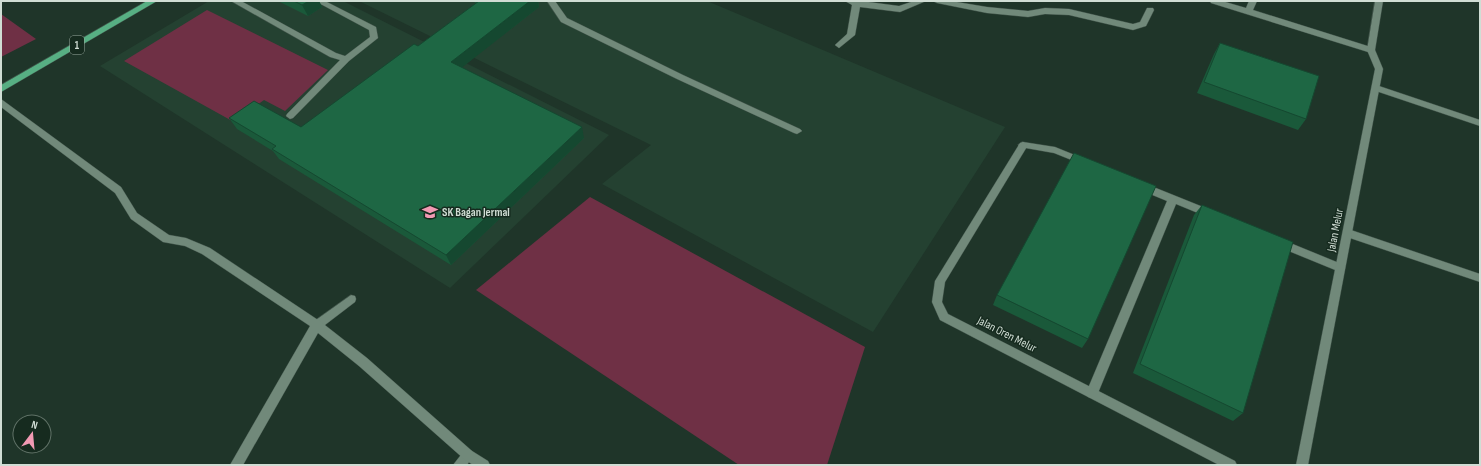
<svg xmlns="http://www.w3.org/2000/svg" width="1481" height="466" font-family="'Sofia Sans Condensed',sans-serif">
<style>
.built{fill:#244131}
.green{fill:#6f3045}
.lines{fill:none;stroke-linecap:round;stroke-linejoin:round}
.service-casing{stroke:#3f5248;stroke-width:1}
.minor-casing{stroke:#3f5248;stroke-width:1}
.primary-casing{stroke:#3f5248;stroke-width:1}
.service{fill:#71897a;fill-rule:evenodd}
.minor{fill:#71897a;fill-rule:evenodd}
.primary{fill:#57af83;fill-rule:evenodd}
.wall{fill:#1a593a}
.shaded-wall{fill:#154830}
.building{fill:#1e6744;stroke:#154830}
.labels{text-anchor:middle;stroke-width:3;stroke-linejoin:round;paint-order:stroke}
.shield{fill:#162b1f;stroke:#98a89e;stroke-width:1}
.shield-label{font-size:11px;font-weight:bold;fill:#d0ddd4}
.poi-label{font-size:12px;font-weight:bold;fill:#d0ddd4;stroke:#162b1f;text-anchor:start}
.street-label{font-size:12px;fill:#d0ddd4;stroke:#162b1f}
</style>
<rect width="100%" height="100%" fill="#1f3529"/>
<g class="built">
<polygon points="209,1 343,1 609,135 450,288 100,66"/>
<polygon points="359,1 707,1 1005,127 873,332 602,184 651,145"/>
</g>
<g class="green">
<polygon points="207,10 328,70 285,111 264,100 234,122 124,61"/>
<polygon points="1,14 36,39 1,57"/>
<polygon points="590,197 865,347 827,465 739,465 476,290"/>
</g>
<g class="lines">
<defs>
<g id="service">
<polygon points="231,1 241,1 336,53 345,56 370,37 369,30 315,1 325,1 376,27 378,38 349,61 293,118 290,119 286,116 287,114 340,60 330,57"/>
<polygon points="547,1 555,1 567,18 683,75 800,129 802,131 797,134 794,133 677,79 561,22"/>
<polygon points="1210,1 1222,1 1246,8 1249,1 1257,1 1253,10 1374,48 1375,50 1374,52 1368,52 1211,3"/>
<polygon points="1376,85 1480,120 1480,126 1373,90 1372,88"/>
<polygon points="1023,142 1055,147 1087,160 1089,162 1084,165 1054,153 1020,147 1018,145"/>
<polygon points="1141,182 1213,211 1215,214 1213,217 1210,218 1176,204 1098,393 1096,397 1092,398 1088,397 1086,393 1167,201 1138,189 1136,186 1138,183"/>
<polygon points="1348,229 1480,274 1480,282 1344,236 1343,233 1344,230"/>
<polygon points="1278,238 1344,265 1345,268 1344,271 1340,272 1274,245 1273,242 1274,239"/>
<polygon points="351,295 355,296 356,299 355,302 321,328 317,330 313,328 312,325 313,322"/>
<polygon points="468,449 472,451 474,455 467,465 453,465 464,451"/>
</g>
<g id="minor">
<polygon points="845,1 861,1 899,6 914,1 926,1 900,12 860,7 855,35 839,48 835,45 847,34 852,5"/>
<polygon points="933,1 951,1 987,7 1028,11 1045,8 1069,9 1133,24 1140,22 1147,8 1153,8 1154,10 1146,26 1133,30 1069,15 1045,14 1028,17 987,13 937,3"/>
<polygon points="1375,1 1383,1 1375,50 1383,69 1308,465 1296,465 1375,69 1367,50"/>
<polygon points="1,99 121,187 137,213 169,235 186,238 210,248 321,322 367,358 472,451 488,461 490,465 473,465 464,459 359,366 318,333 243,465 230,465 310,326 202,254 185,246 163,242 131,219 115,193 1,107"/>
<polygon points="1023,142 1028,145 945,282 942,302 948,314 1235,461 1237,465 1219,465 940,320 932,302 935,281 1020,143"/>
</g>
<polygon id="primary" points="147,1 157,1 1,92 1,85"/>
</defs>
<use href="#service" class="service-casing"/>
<use href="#minor" class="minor-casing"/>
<use href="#primary" class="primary-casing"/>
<use href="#service" class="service"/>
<use href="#minor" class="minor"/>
<use href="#primary" class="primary"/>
</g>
<g class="wall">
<polygon points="278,1 319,1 322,7 308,16"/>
<polygon points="472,1 538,1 539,7 462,67 584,138 451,265 279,159 273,151 237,129 229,118 301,127 418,46 476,3"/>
<polygon points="1220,43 1306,119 1298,130 1197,93 1214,54"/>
<polygon points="1202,205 1243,413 1233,421 1133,373 1194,215"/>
<polygon points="997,295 1088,339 1082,348 993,305"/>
</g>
<g class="shaded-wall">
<polygon points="309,1 319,1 322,7 308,16 302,5"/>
<polygon points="530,1 538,1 539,7 455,73 451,62"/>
<polygon points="582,127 584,138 451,265 446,255"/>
</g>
<g class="building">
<polygon points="294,1 309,1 302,5"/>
<polygon points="479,1 530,1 451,62 582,127 446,255 272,149 276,146 229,118 254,101 301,127 414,44 418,46"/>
<polygon points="1220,43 1319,76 1306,119 1204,82"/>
<polygon points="1074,153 1156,186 1088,339 997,295"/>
<polygon points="1202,205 1293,242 1243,413 1140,364"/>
</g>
<defs>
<symbol id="school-bare" viewBox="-9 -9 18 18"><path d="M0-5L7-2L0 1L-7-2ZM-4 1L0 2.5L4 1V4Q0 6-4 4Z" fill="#f19ab3" stroke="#162b1f" stroke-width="2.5" paint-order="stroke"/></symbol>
</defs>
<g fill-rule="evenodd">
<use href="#school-bare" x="419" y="201" width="22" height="22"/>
</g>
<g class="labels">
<rect class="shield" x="70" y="36" width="14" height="18" rx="3"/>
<g class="shield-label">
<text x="77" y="49">1</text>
</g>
<g class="poi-label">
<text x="442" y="216">SK Bagan Jermal</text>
</g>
<g class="street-label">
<text transform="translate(1335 230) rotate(-79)" y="4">Jalan Melur</text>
<text transform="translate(1007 334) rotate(27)" y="4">Jalan Oren Melur</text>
</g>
</g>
<rect width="1481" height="466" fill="none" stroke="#d0ddd4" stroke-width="4"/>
<g transform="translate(32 434) rotate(16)"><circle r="19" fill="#162b1f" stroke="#607267"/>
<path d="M0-3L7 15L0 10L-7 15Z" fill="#f19ab3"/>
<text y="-6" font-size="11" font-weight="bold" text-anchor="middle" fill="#d0ddd4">N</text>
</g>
</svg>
